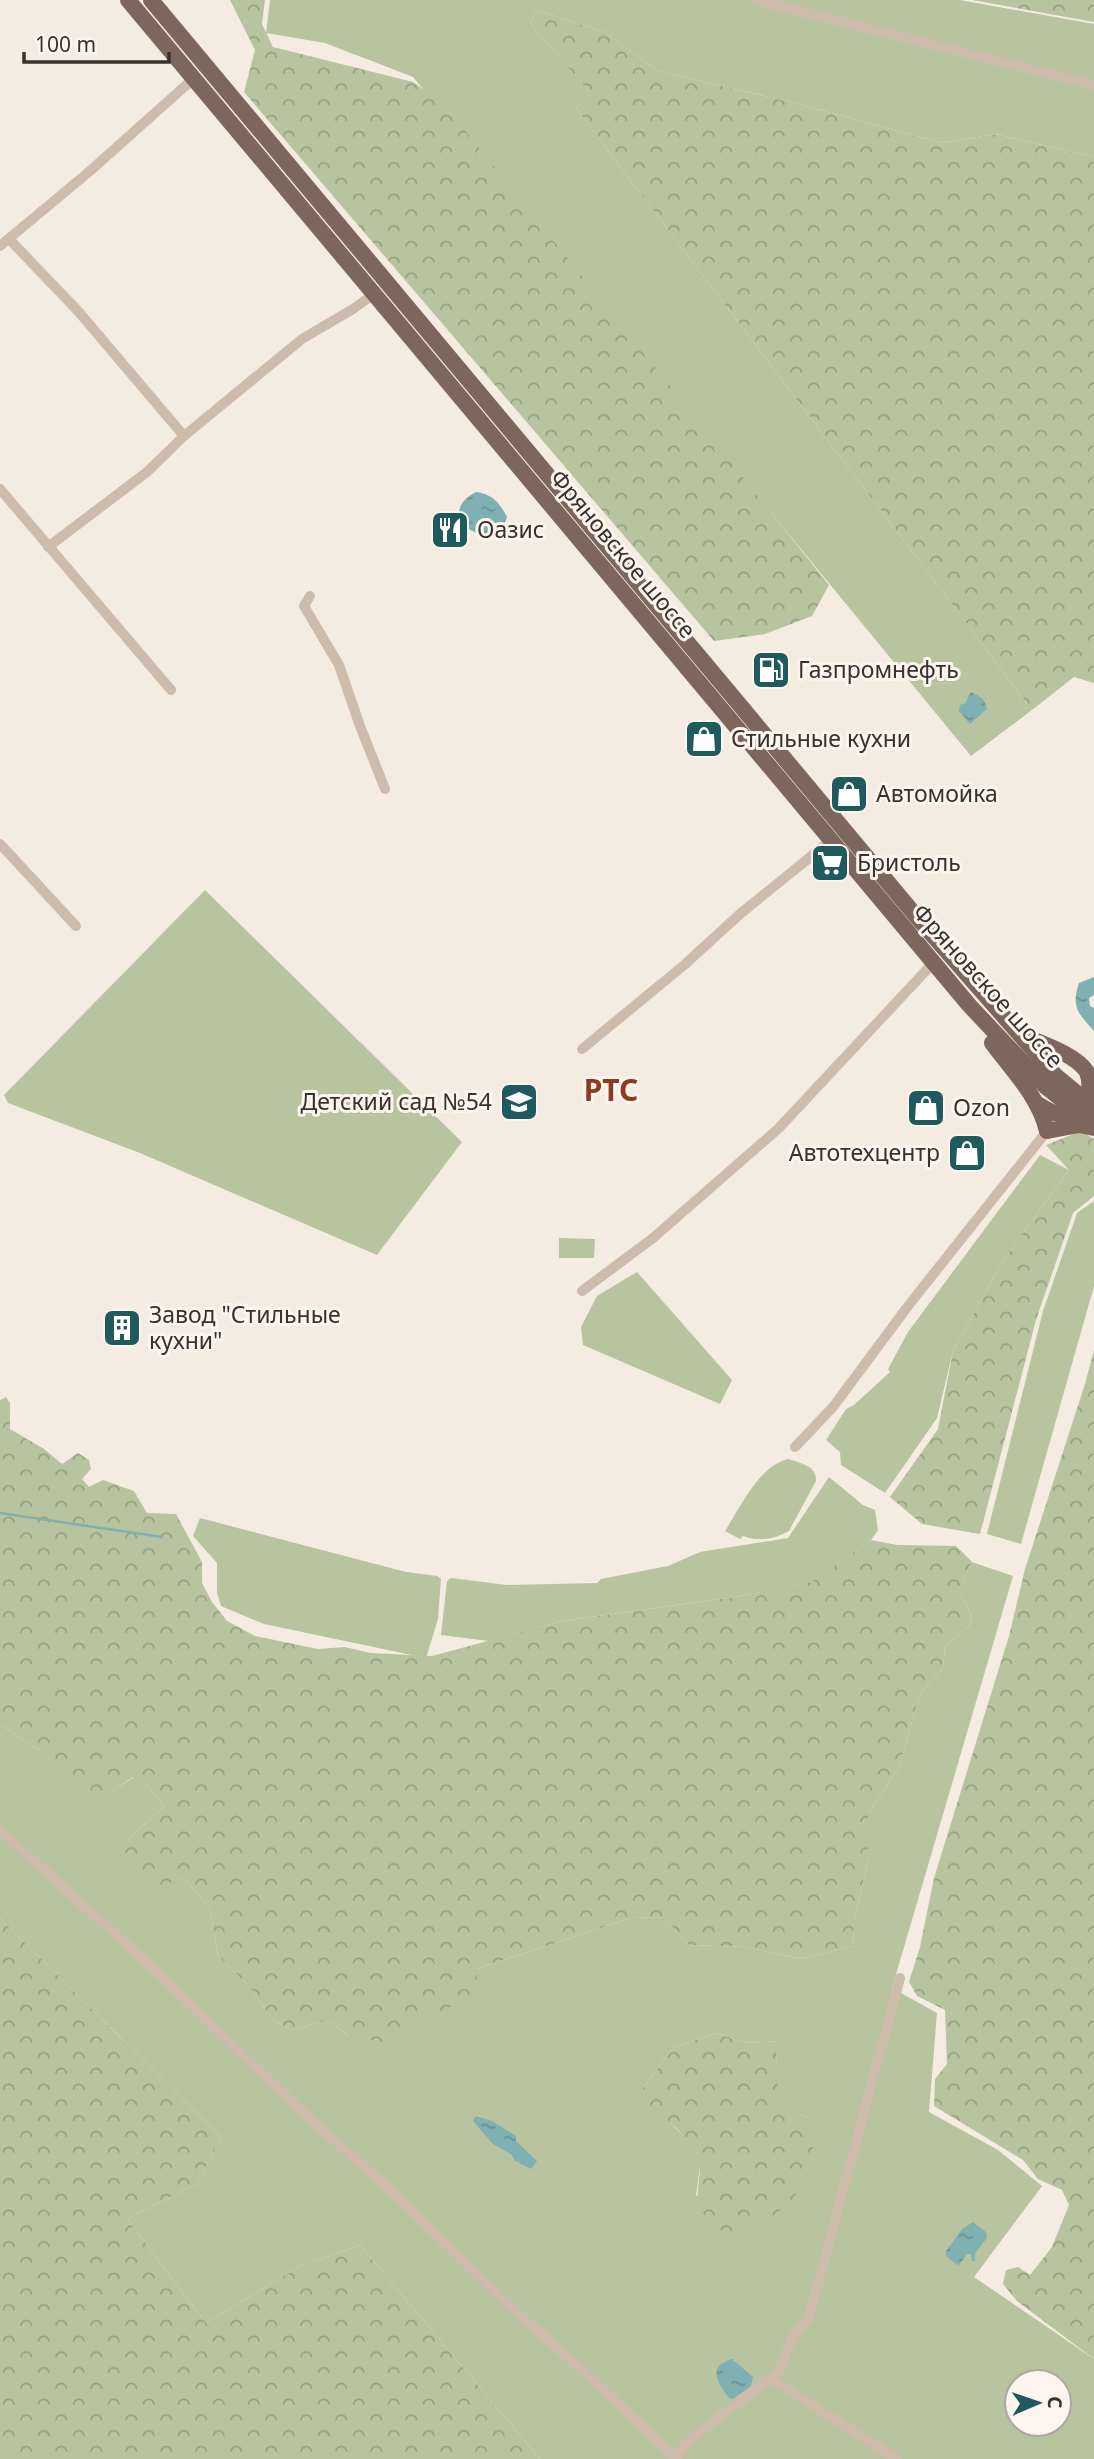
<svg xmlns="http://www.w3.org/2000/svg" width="1094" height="2459" font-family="'Noto Sans',sans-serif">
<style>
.green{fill:#b8c4a0;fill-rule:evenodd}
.forest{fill:url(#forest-crowns)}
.water{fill:url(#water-ripples)}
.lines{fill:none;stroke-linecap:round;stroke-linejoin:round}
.stream{stroke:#7fb0b2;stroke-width:2.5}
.minor{stroke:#cdbbac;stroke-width:10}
.primary{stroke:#7d675c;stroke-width:16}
.labels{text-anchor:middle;stroke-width:6;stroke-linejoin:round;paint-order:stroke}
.poi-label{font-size:23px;fill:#3b302b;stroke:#fbf5ee;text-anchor:start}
.street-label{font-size:23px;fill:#3b302b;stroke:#fbf5ee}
.district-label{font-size:30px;font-weight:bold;fill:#8c3b22;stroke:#fbf5ee}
</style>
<defs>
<pattern id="forest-crowns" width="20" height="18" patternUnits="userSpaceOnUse" patternTransform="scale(1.75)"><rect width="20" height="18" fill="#b8c4a0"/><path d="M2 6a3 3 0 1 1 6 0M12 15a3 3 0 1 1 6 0" fill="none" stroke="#97a083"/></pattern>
<pattern id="water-ripples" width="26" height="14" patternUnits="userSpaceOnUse" patternTransform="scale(1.75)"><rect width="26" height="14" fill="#7fb0b2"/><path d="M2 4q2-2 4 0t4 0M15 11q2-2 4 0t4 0" fill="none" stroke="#699091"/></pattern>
</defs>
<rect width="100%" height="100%" fill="#f4ebe1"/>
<g class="green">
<polygon points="270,0 960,0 1094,24 1094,157 996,134 942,143 794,103 658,71 604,32 536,10 530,23 591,94 576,108 1032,710 971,756 413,77 325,43 266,33"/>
<polygon points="205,890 462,1142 377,1255 140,1153 8,1103 4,1095"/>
<polygon points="1040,1155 1069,1170 1002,1262 953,1351 937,1418 885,1493 841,1465 840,1452 826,1440 846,1409 854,1405 890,1372 888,1369 908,1332"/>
<polygon points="1094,1201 1094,1286 1021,1544 987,1534 1043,1311 1077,1213"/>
<polygon points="559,1238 595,1239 594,1258 559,1258"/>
<polygon points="637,1272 732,1380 720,1404 583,1345 581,1327 597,1296"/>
<path d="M789,1459C802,1464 817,1466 816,1481L789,1531C775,1539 759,1542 743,1536L740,1539L725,1531C740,1508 760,1464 789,1459Z"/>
<polygon points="829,1477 863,1505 875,1510 878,1530 871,1540 813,1582 741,1596 562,1621 489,1641 441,1635 447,1581 451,1578 507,1585 597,1583 601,1579 668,1566 700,1552 788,1538"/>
<polygon points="200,1518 406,1572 437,1576 441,1579 438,1619 426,1658 264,1624 221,1606 217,1593 217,1563 193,1536"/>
<path d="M972,1562L1013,1576L892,1988L937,2013L929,2112L998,2150L1042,2186L974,2277L1094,2359V2459H540L360,2245L299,2267L206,2323L127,2219L197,2184L221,2137L0,1918V1725L41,1751L93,1803L134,1777L147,1785L164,1807L126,1841L177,1877L186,1880L210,1909L218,1956L246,1983L274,2021L292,2030L328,2020L349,2036L477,1986V1969L634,1917L664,1918L689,1945L745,1947L801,1959L853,1946L854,1920L868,1861V1814L899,1767L920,1694L943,1668L945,1647L971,1624L970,1611L958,1591ZM716,2033L747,2043L776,2041L777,2102L807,2118L696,2196L701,2160L688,2140L669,2122L650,2109L643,2088L674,2047ZM1017,2382H1059V2424H1017Z"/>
</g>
<g class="forest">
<polygon points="230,0 265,0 262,24 273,47 413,82 444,104 829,585 812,616 765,634 714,641 244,92 255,50"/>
<polygon points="972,0 1094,0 1094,22"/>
<polygon points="536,10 604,32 658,71 794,103 942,143 996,134 1094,157 1094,683 1074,677 1032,710 576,108 590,93 530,23"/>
<polygon points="1081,1131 1094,1139 1094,1196 1073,1213 1036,1320 980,1534 922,1524 890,1497 938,1429 953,1351 1002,1262 1069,1170 1046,1145"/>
<polygon points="1094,1350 1094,2359 1017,2301 1003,2284 1006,2270 1018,2267 1030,2275 1052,2247 1069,2205 1062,2190 1038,2179 1023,2160 934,2106 935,2079 947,2064 945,2010 917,1996 909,1982 920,1947 934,1878 1009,1636 1025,1569 1085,1384"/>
<polygon points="6,1397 10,1403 10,1429 44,1449 62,1464 78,1453 89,1460 91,1469 82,1479 89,1487 103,1480 134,1491 147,1513 176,1514 202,1562 202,1583 212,1602 227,1621 255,1636 318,1649 345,1647 370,1653 432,1656 562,1621 741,1596 812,1582 871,1540 897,1545 956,1546 972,1562 958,1591 970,1611 971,1624 945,1647 943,1668 920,1694 899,1767 868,1814 868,1861 854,1920 853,1946 801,1959 745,1947 689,1945 664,1918 634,1917 477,1969 477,1986 469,1997 383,2042 349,2036 328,2020 292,2030 274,2021 246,1983 218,1956 210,1909 186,1880 177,1877 154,1897 125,1857 126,1841 164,1807 147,1785 133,1777 93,1804 41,1751 0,1725 0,1400"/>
<polygon points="0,1918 221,2137 197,2184 127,2219 206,2323 299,2267 360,2245 540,2459 0,2459"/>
<path d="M716,2033L747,2043L776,2041L778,2102L807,2118L815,2132C812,2151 811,2172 800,2189C784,2214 731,2252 707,2219C687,2193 708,2172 696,2153C688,2140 679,2129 667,2121C662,2117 653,2113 649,2108C646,2103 644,2094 643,2088L674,2047Z"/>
</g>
<g class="water">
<path d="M476,492C492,494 500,503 507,517C494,558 429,516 476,492Z"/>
<path d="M971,692C980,696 985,699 987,709L970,724L959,711L960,705L965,703Z"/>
<path d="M1094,977V995L1089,998L1090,1006L1094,1008V1031C1078,1013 1071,1007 1079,983Z"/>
<polygon points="476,2116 492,2121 516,2136 516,2141 537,2161 531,2169 515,2161 512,2155 493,2144 473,2121"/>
<polygon points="973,2222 986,2232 987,2238 975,2253 975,2261 972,2261 971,2254 967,2254 960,2264 957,2265 946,2256 946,2251 962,2229"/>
<path d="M732,2359L753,2377L751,2386L733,2399L729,2398C718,2383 706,2367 732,2359Z"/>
</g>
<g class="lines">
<polyline class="stream" points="0,1513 162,1537"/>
<g class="minor">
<polyline points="755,0 1094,85"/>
<polyline points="9,239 78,311 184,436"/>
<polyline points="0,246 90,171 193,79"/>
<polyline points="0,489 171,690"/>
<polyline points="48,547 147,472 184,436 302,339 353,309 374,294"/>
<polyline points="310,596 304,606 339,665 360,726 385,789"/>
<polyline points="0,844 76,926"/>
<polyline points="582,1049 683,966 740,914 830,841"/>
<polyline points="582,1291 653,1238 778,1129 934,962"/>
<polyline points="795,1447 833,1407 908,1306 1047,1131"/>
<polyline points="0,1830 158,1973 313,2122 383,2183 523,2318 569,2358 677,2459"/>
<polyline points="770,2378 897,2459"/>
<polyline points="674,2456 701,2431 779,2372 792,2338 809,2317 900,1978"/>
</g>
<g class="primary">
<polyline points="128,0 969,1005 1046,1087 1094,1125"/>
<polyline points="151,0 921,922 1056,1076 1094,1107"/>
<path d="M1024,1036C1041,1043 1077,1055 1087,1072C1094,1091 1084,1116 1062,1115C1052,1114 1044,1108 1036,1103"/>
<path d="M992,1043C1012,1070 1039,1097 1047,1131"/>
<polyline points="1047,1131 1079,1125 1094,1128"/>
</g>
</g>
<defs>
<symbol id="restaurant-square" viewBox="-11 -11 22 22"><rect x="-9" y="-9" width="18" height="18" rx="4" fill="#1f5a5e" stroke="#fbf5ee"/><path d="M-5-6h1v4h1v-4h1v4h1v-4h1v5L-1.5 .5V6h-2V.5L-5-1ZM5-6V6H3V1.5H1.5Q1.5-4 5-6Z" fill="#fff"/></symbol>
<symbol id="fuel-square" viewBox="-11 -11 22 22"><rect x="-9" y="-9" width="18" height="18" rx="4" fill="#1f5a5e" stroke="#fbf5ee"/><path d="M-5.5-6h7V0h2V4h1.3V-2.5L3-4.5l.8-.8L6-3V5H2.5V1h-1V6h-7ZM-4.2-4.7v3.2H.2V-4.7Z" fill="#fff"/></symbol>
<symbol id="shop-square" viewBox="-11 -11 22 22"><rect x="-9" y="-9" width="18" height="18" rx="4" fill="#1f5a5e" stroke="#fbf5ee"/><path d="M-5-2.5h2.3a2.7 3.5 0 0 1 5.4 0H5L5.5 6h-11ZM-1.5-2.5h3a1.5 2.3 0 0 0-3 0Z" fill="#fff"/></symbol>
<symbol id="supermarket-square" viewBox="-11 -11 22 22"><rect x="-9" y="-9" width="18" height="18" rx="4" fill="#1f5a5e" stroke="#fbf5ee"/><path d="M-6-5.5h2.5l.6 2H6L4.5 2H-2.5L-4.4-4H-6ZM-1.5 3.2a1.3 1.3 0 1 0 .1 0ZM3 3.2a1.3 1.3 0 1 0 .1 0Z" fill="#fff"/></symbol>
<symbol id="school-square" viewBox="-11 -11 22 22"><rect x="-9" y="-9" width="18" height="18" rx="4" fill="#1f5a5e" stroke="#fbf5ee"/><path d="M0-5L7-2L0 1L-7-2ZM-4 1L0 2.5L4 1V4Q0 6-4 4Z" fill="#fff"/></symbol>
<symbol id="building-square" viewBox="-11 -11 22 22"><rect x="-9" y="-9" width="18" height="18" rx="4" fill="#1f5a5e" stroke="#fbf5ee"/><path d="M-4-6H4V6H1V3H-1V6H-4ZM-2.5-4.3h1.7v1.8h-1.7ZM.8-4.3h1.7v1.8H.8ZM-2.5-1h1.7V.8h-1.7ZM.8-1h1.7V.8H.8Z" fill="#fff"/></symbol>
</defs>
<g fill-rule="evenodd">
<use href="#restaurant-square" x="428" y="508" width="44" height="44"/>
<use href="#fuel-square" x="749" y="648" width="44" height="44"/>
<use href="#shop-square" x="682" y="717" width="44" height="44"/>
<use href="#shop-square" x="827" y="772" width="44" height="44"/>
<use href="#supermarket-square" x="808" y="841" width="44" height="44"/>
<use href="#school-square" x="497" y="1080" width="44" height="44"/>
<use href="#shop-square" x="904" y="1086" width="44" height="44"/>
<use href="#shop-square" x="945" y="1131" width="44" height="44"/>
<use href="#building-square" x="100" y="1306" width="44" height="44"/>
</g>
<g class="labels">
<g class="poi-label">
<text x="477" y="538">Оазис</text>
<text x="798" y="678">Газпромнефть</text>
<text x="731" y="747">Стильные кухни</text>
<text x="876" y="802">Автомойка</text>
<text x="857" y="871">Бристоль</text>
<text x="492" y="1110" text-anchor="end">Детский сад №54</text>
<text x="953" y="1116">Ozon</text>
<text x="940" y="1161" text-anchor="end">Автотехцентр</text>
<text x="149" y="1323">Завод "Стильные<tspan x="149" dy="26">кухни"</tspan></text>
</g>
<g class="street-label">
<text transform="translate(623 554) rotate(50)" y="8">Фряновское шоссе</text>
<text transform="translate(988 986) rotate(48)" y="8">Фряновское шоссе</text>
</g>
<g class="district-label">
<text x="611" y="1101">РТС</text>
</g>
</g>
<g transform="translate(1038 2403) rotate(88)"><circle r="33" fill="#fbf5ee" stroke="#aea6a0" stroke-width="2"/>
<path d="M0-5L12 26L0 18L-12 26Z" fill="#1f5a5e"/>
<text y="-10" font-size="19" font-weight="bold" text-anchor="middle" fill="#3b302b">С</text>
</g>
<path d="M24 52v10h145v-10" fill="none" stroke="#3b302b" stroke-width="3.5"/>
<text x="35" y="52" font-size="21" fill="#3b302b" stroke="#fbf5ee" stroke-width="5" paint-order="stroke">100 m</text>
</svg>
